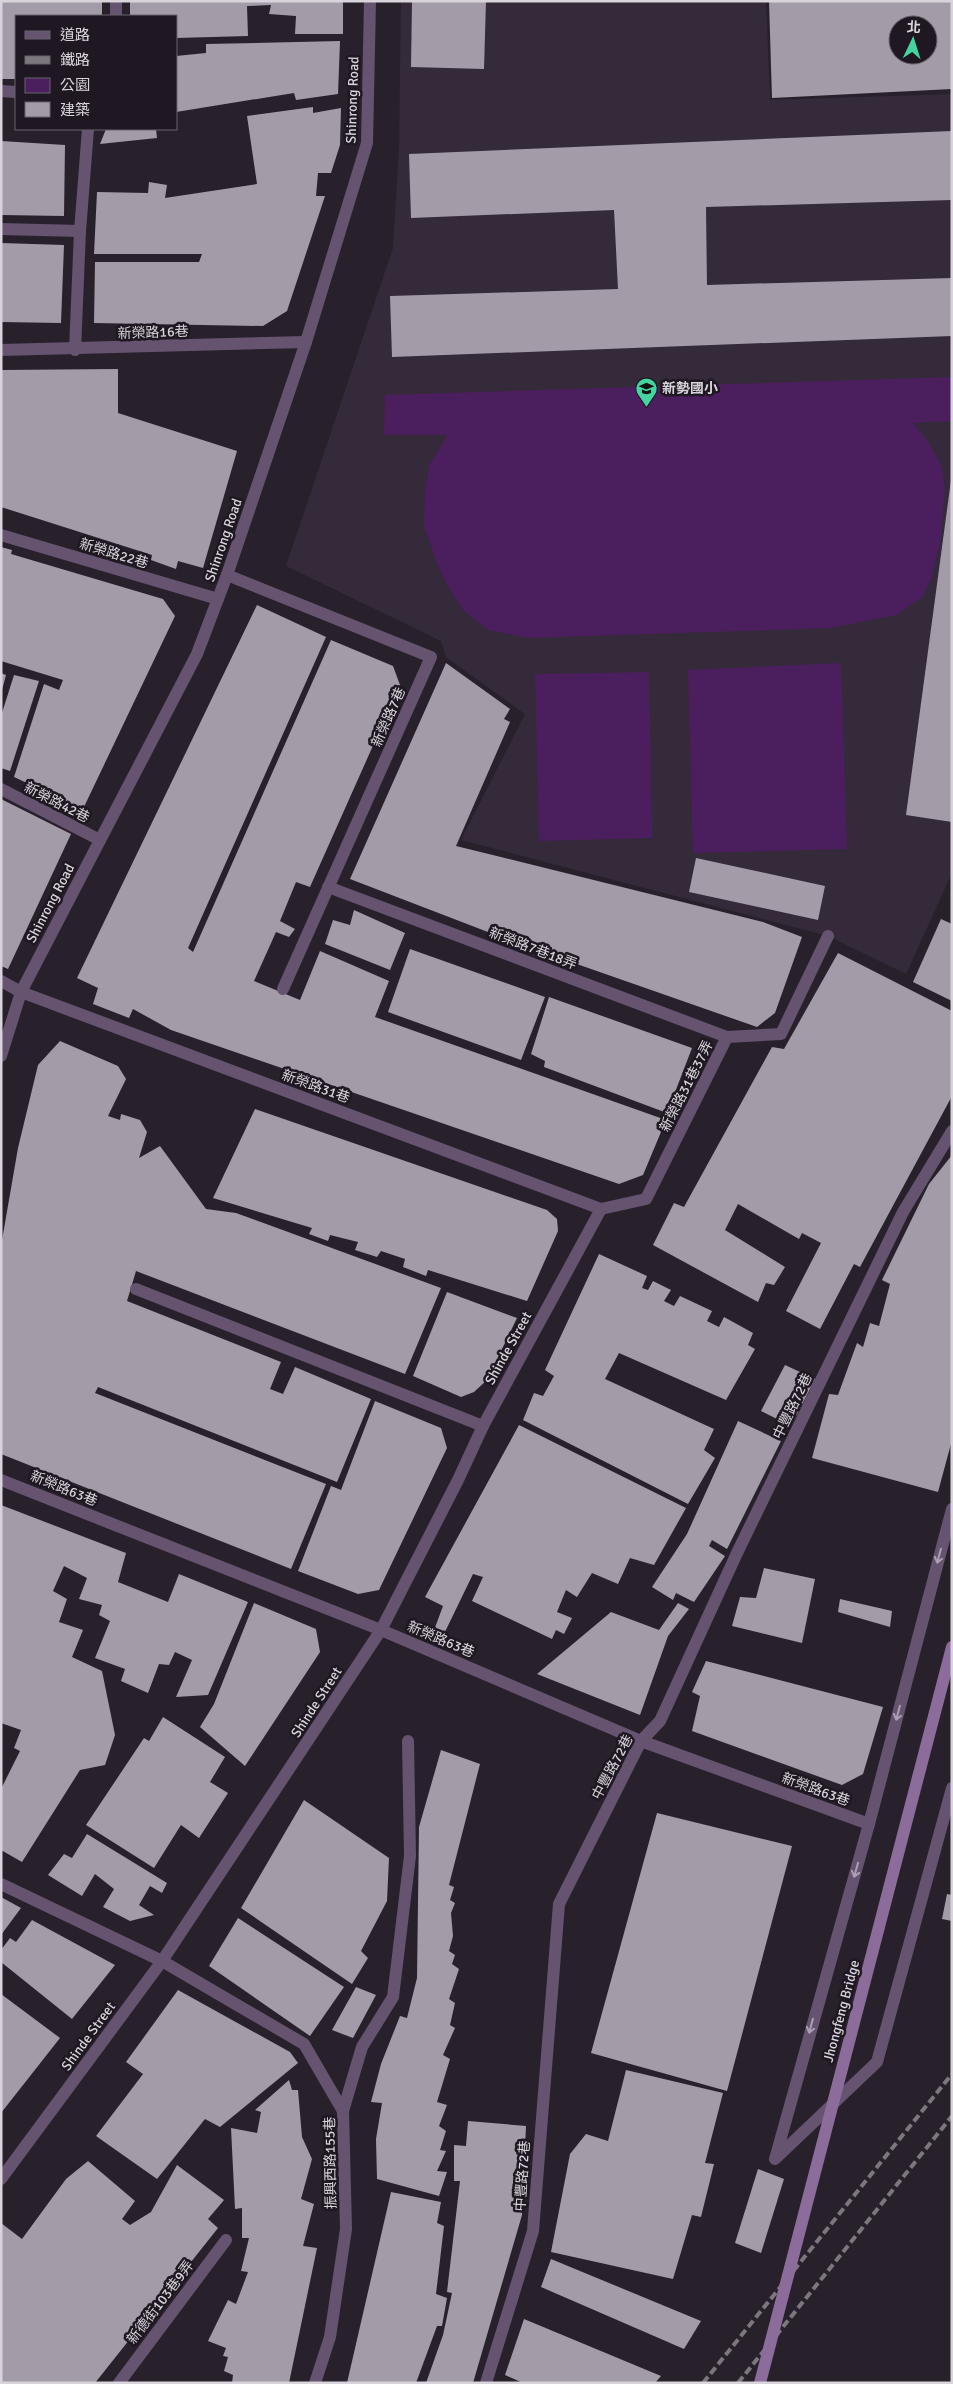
<svg xmlns="http://www.w3.org/2000/svg" width="953" height="2384" font-family="Signika,'Noto Sans TC',sans-serif">
<style>
.built{fill:#342a39}
.green{fill:#4b1f5e}
.building{fill:#a49ba9;fill-rule:evenodd}
.lines{fill:none;stroke-linecap:round;stroke-linejoin:round}
.service{stroke:#665370;stroke-width:12}
.minor{stroke:#665370;stroke-width:12}
.rail{stroke:#7c767f;stroke-width:4;stroke-dasharray:8 4;stroke-linecap:butt}
.secondary-bridge{stroke:#8b6c9a;stroke-width:12}
.oneway{stroke:#aba0b1}
.labels{text-anchor:middle;stroke-width:5;stroke-linejoin:round;paint-order:stroke}
.street-label{font-size:14px;fill:#d9d4dc;stroke:#1f1822}
.poi-label{font-size:14px;font-weight:bold;fill:#d9d4dc;stroke:#1f1822;text-anchor:start}
</style>
<rect width="100%" height="100%" fill="#28212c"/>
<polygon class="built" points="401,1 766,1 770,100 952,94 952,873 906,974 828,936 461,840 525,714 446,657 441,641 286,566 393,248 399,147"/>
<g class="green">
<polygon points="952,377 952,421 913,423 928,441 942,467 945,489 943,512 941,537 932,577 923,597 896,615 832,628 529,638 488,630 462,609 447,585 436,561 424,526 425,492 429,465 448,435 384,435 385,395"/>
<polygon points="841,663 847,849 693,853 688,670"/>
<polygon points="649,672 652,838 539,841 535,674"/>
</g>
<g class="building">
<polygon points="1,1 102,1 102,16 16,16 16,79 1,79"/>
<polygon points="130,1 343,1 343,34 295,34 296,16 269,14 271,5 247,6 248,36 176,38 176,16 130,16"/>
<polygon points="412,1 486,1 484,69 411,67"/>
<path d="M769,1H952V89L772,98ZM898,25H928V55H898Z"/>
<polygon points="340,41 338,94 296,100 294,93 176,112 176,56 206,53 206,44"/>
<polygon points="313,107 313,113 341,108 340,145 331,173 318,173 316,196 325,196 287,311 263,326 94,323 95,262 199,262 202,254 94,254 97,192 148,193 149,182 167,185 165,198 257,184 247,116"/>
<polygon points="106,129 156,129 157,138 100,144"/>
<polygon points="952,131 952,200 706,207 707,285 952,278 952,336 392,357 390,296 618,289 614,210 411,218 409,154"/>
<polygon points="1,141 65,145 64,216 1,215"/>
<polygon points="1,243 64,245 61,323 1,322"/>
<polygon points="118,369 118,413 237,451 203,568 178,561 176,569 151,560 152,555 1,507 1,370"/>
<polygon points="951,480 952,480 952,822 906,815"/>
<polygon points="1,547 12,550 11,554 163,599 175,616 83,809 14,777 44,684 59,690 63,680 1,661"/>
<polygon points="257,605 326,637 188,948 193,952 331,640 393,666 400,685 310,887 296,882 280,921 295,929 289,937 276,932 254,981 300,1000 320,951 389,981 375,1017 666,1120 643,1175 619,1184 171,1030 133,1009 129,1018 93,1004 98,988 77,978"/>
<polygon points="446,663 510,709 504,719 510,722 456,846 763,922 802,937 775,1013 757,1027 511,941 350,879"/>
<polygon points="1,673 6,675 2,690 1,690"/>
<polygon points="14,675 39,681 10,771 1,768 1,716"/>
<polygon points="1,799 71,834 8,969 1,966"/>
<polygon points="696,858 825,886 818,920 689,892"/>
<polygon points="354,910 405,933 390,970 325,944 333,920 350,925"/>
<polygon points="941,919 952,924 952,1001 913,982"/>
<polygon points="410,949 545,997 521,1060 388,1012"/>
<polygon points="838,953 952,1011 952,1096 860,1267 854,1264 820,1329 786,1311 821,1243 802,1233 799,1239 738,1204 725,1230 785,1267 774,1285 766,1283 758,1302 653,1245 674,1203 684,1207 772,1047 784,1049"/>
<polygon points="549,997 692,1048 667,1113 544,1067 545,1061 531,1054"/>
<polygon points="60,1041 118,1066 126,1079 108,1116 120,1120 121,1114 140,1120 147,1132 139,1158 160,1146 206,1209 236,1213 441,1288 405,1374 136,1271 127,1301 281,1362 270,1389 283,1394 295,1367 371,1399 337,1482 98,1387 95,1393 326,1484 291,1569 1,1454 1,1246 18,1148 38,1065"/>
<polygon points="255,1109 547,1210 557,1219 558,1231 527,1301 428,1270 426,1276 403,1267 405,1259 381,1251 377,1257 355,1250 358,1242 330,1235 328,1241 309,1234 312,1228 213,1198"/>
<polygon points="952,1155 952,1440 938,1492 812,1458 829,1394 838,1395 857,1343 863,1347 870,1323 879,1326 890,1284 882,1280 929,1184"/>
<polygon points="599,1254 647,1276 642,1288 648,1290 653,1281 671,1290 664,1301 674,1306 680,1296 712,1311 707,1321 719,1327 724,1317 753,1333 748,1345 755,1349 726,1400 619,1353 605,1379 714,1429 704,1450 715,1458 688,1504 523,1420 534,1393 543,1396 554,1376 545,1370"/>
<polygon points="447,1292 517,1318 487,1380 474,1392 461,1397 413,1376"/>
<polygon points="785,1365 815,1379 791,1426 761,1411"/>
<polygon points="375,1401 441,1428 447,1448 379,1590 358,1594 298,1571 331,1486 341,1490"/>
<polygon points="738,1421 781,1441 727,1549 712,1540 709,1546 725,1556 694,1602 676,1593 673,1600 652,1587 687,1534"/>
<polygon points="519,1425 686,1508 654,1565 630,1558 618,1584 592,1573 577,1597 566,1590 557,1612 572,1618 564,1634 556,1630 552,1639 472,1601 483,1577 473,1574 443,1636 433,1633 443,1606 425,1597"/>
<polygon points="1,1505 126,1553 118,1582 168,1602 179,1574 248,1602 208,1695 176,1697 192,1660 175,1652 169,1665 159,1664 148,1693 121,1681 125,1669 95,1658 110,1621 99,1615 102,1605 79,1599 87,1578 64,1566 53,1591 67,1599 59,1622 83,1630 72,1657 102,1671 115,1735 105,1765 80,1770 22,1862 1,1850 1,1789 20,1751 14,1748 21,1730 1,1723"/>
<polygon points="764,1568 815,1579 802,1643 732,1626 740,1597 756,1598"/>
<polygon points="840,1599 892,1611 890,1627 838,1612"/>
<polygon points="254,1603 316,1629 320,1652 245,1766 200,1727 214,1704"/>
<polygon points="678,1603 689,1609 668,1636 640,1715 537,1674 611,1612 659,1630"/>
<polygon points="706,1661 883,1707 863,1774 842,1785 692,1731 700,1696 692,1692"/>
<polygon points="163,1717 225,1757 210,1782 228,1793 199,1838 181,1825 154,1868 86,1825 144,1738 149,1741"/>
<polygon points="441,1750 480,1764 449,1885 454,1887 450,1900 455,1903 451,1913 453,1936 449,1951 455,1955 452,1964 459,1969 449,1999 455,2003 450,2025 455,2028 443,2055 450,2059 437,2102 447,2105 439,2126 446,2131 440,2150 446,2151 437,2171 447,2172 439,2196 377,2179 376,2139 382,2103 371,2102 381,2064 400,2016 407,2018 417,1978 419,1827"/>
<polygon points="304,1800 389,1858 387,1901 361,1951 368,1958 352,1984 241,1908"/>
<polygon points="657,1813 792,1846 727,2091 591,2053"/>
<polygon points="87,1834 167,1883 162,1893 150,1886 139,1905 154,1915 130,1921 103,1907 114,1889 95,1874 82,1896 48,1875 64,1854 72,1858"/>
<polygon points="947,1894 952,1895 952,1921 942,1919"/>
<polygon points="1,1897 21,1908 1,1935"/>
<polygon points="238,1918 344,1987 310,2036 209,1966"/>
<polygon points="32,1920 115,1965 72,2019 1,1962 1,1950 10,1938 16,1942"/>
<polygon points="356,1987 376,1995 353,2038 332,2030"/>
<polygon points="178,1990 290,2052 298,2063 220,2127 205,2119 157,2179 96,2136 143,2074 126,2062"/>
<polygon points="1,1994 60,2038 1,2113"/>
<polygon points="626,2070 723,2093 705,2163 714,2164 701,2217 692,2215 673,2279 551,2252 570,2154 586,2134 608,2141"/>
<polygon points="289,2080 292,2090 298,2090 302,2137 312,2159 301,2199 314,2204 303,2246 317,2248 289,2383 232,2383 233,2375 224,2371 228,2357 223,2356 226,2348 208,2341 228,2300 236,2304 248,2272 241,2271 249,2238 242,2238 242,2208 235,2209 231,2128 257,2133 261,2112 255,2110"/>
<polygon points="468,2121 526,2126 522,2215 473,2383 426,2383 443,2335 452,2293 447,2292 460,2181 454,2181 454,2145 466,2146"/>
<polygon points="88,2161 135,2201 122,2219 130,2225 151,2212 177,2165 224,2200 208,2219 218,2228 95,2383 1,2383 1,2223 22,2239 66,2179"/>
<polygon points="758,2169 784,2179 761,2253 735,2243"/>
<polygon points="391,2192 441,2202 437,2223 444,2226 436,2294 447,2298 442,2326 437,2326 416,2383 347,2383"/>
<polygon points="551,2259 701,2321 684,2349 541,2287"/>
<polygon points="524,2319 661,2376 655,2383 523,2383 505,2375"/>
</g>
<g class="lines">
<g class="service">
<polyline points="116,1 116,16"/>
<polyline points="1,91 16,92"/>
<polyline points="1,229 80,231"/>
<polyline points="1,350 306,342"/>
<polyline points="75,350 80,231 88,129"/>
<polyline points="1,535 218,599"/>
<polyline points="227,575 431,657 283,989"/>
<polyline points="1,789 100,840"/>
<polyline points="328,887 727,1037"/>
<polyline points="1,981 21,992 601,1209"/>
<polyline points="601,1209 646,1199 727,1037 781,1034 828,936"/>
<polyline points="136,1289 483,1426"/>
<polyline points="1,1480 381,1630 641,1741 869,1824"/>
<polyline points="952,1509 869,1824 775,2159 877,2062 952,1788"/>
<polyline points="1,1884 162,1961 304,2044 343,2111"/>
<polyline points="1,2179 162,1961 381,1630 458,1480 483,1426 601,1209"/>
<polyline points="119,2383 226,2240"/>
<polyline points="315,2383 330,2337 346,2229 343,2111 362,2047 393,1997 410,1856 408,1741"/>
<polyline points="486,2383 533,2231 559,1904 641,1741 660,1721 737,1553 903,1212 952,1131"/>
</g>
<polyline class="minor" points="1,1056 21,992 197,654 227,575 306,342 367,143 370,1"/>
<g class="rail">
<polyline points="703,2383 952,2074"/>
<polyline points="738,2383 952,2116"/>
</g>
<polyline class="secondary-bridge" points="760,2383 952,1647"/>
</g>
<defs><path id="oneway-shaft" d="M-6 0H5M1.5-3L5.5 0L1.5 3" fill="none" stroke-width="1.6" stroke-linecap="round" stroke-linejoin="round" transform="scale(1.25)"/></defs>
<g class="oneway">
<use href="#oneway-shaft" transform="translate(939 1556) rotate(105)"/>
<use href="#oneway-shaft" transform="translate(898 1713) rotate(105)"/>
<use href="#oneway-shaft" transform="translate(856 1870) rotate(106)"/>
<use href="#oneway-shaft" transform="translate(811 2026) rotate(105)"/>
</g>
<defs>
<symbol id="school-pin" viewBox="-11 -11 22 30"><path d="M0 17L-7.5 6A9.5 9.5 0 1 1 7.5 6Z" fill="#45d49f" stroke="#1f1822"/><path d="M0-5L7-2L0 1L-7-2ZM-4 1L0 2.5L4 1V4Q0 6-4 4Z" fill="#111"/></symbol>
</defs>
<g fill-rule="evenodd">
<use href="#school-pin" x="634" y="376" width="25" height="34"/>
</g>
<g class="labels">
<g class="street-label">
<text transform="translate(352 100) rotate(-88)" y="5">Shinrong Road</text>
<text transform="translate(153 332) rotate(-2)" y="5">新榮路16巷</text>
<text transform="translate(223 540) rotate(-71)" y="5">Shinrong Road</text>
<text transform="translate(114 553) rotate(17)" y="5">新榮路22巷</text>
<text transform="translate(388 717) rotate(-66)" y="5">新榮路7巷</text>
<text transform="translate(57 802) rotate(27)" y="5">新榮路42巷</text>
<text transform="translate(50 903) rotate(-62)" y="5">Shinrong Road</text>
<text transform="translate(533 948) rotate(21)" y="5">新榮路7巷18弄</text>
<text transform="translate(316 1086) rotate(20)" y="5">新榮路31巷</text>
<text transform="translate(686 1086) rotate(-63)" y="5">新榮路31巷37弄</text>
<text transform="translate(508 1348) rotate(-61)" y="5">Shinde Street</text>
<text transform="translate(792 1406) rotate(-64)" y="5">中豐路72巷</text>
<text transform="translate(64 1488) rotate(22)" y="5">新榮路63巷</text>
<text transform="translate(441 1639) rotate(23)" y="5">新榮路63巷</text>
<text transform="translate(316 1702) rotate(-57)" y="5">Shinde Street</text>
<text transform="translate(612 1767) rotate(-62)" y="5">中豐路72巷</text>
<text transform="translate(816 1789) rotate(20)" y="5">新榮路63巷</text>
<text transform="translate(841 2011) rotate(-75)" y="5">Jhongfeng Bridge</text>
<text transform="translate(88 2036) rotate(-54)" y="5">Shinde Street</text>
<text transform="translate(330 2163) rotate(-91)" y="5">振興西路155巷</text>
<text transform="translate(522 2176) rotate(-86)" y="5">中豐路72巷</text>
<text transform="translate(160 2302) rotate(-53)" y="5">新德街103巷9弄</text>
</g>
<g class="poi-label">
<text x="662" y="393">新勢國小</text>
</g>
</g>
<rect width="953" height="2384" fill="none" stroke="#d9d4dc" stroke-width="5"/>
<rect x="15" y="15" width="162" height="115" fill="#1f1822" stroke="#69636c"/>
<rect x="25" y="31" width="25" height="8" fill="#665370" stroke="#69636c"/>
<text x="60" y="40" font-size="15" fill="#d9d4dc">道路</text>
<rect x="25" y="56" width="25" height="8" fill="#7c767f" stroke="#69636c"/>
<text x="60" y="65" font-size="15" fill="#d9d4dc">鐵路</text>
<rect x="25" y="78" width="25" height="15" fill="#4b1f5e" stroke="#69636c"/>
<text x="60" y="90" font-size="15" fill="#d9d4dc">公園</text>
<rect x="25" y="102" width="25" height="15" fill="#a49ba9" stroke="#69636c"/>
<text x="60" y="115" font-size="15" fill="#d9d4dc">建築</text>
<g transform="translate(913 40) rotate(4)"><circle r="24" fill="#1f1822" stroke="#69636c"/>
<path d="M0-4L9 19L0 12L-9 19Z" fill="#45d49f"/>
<text y="-8" font-size="14" font-weight="bold" text-anchor="middle" fill="#d9d4dc">北</text>
</g>
</svg>
